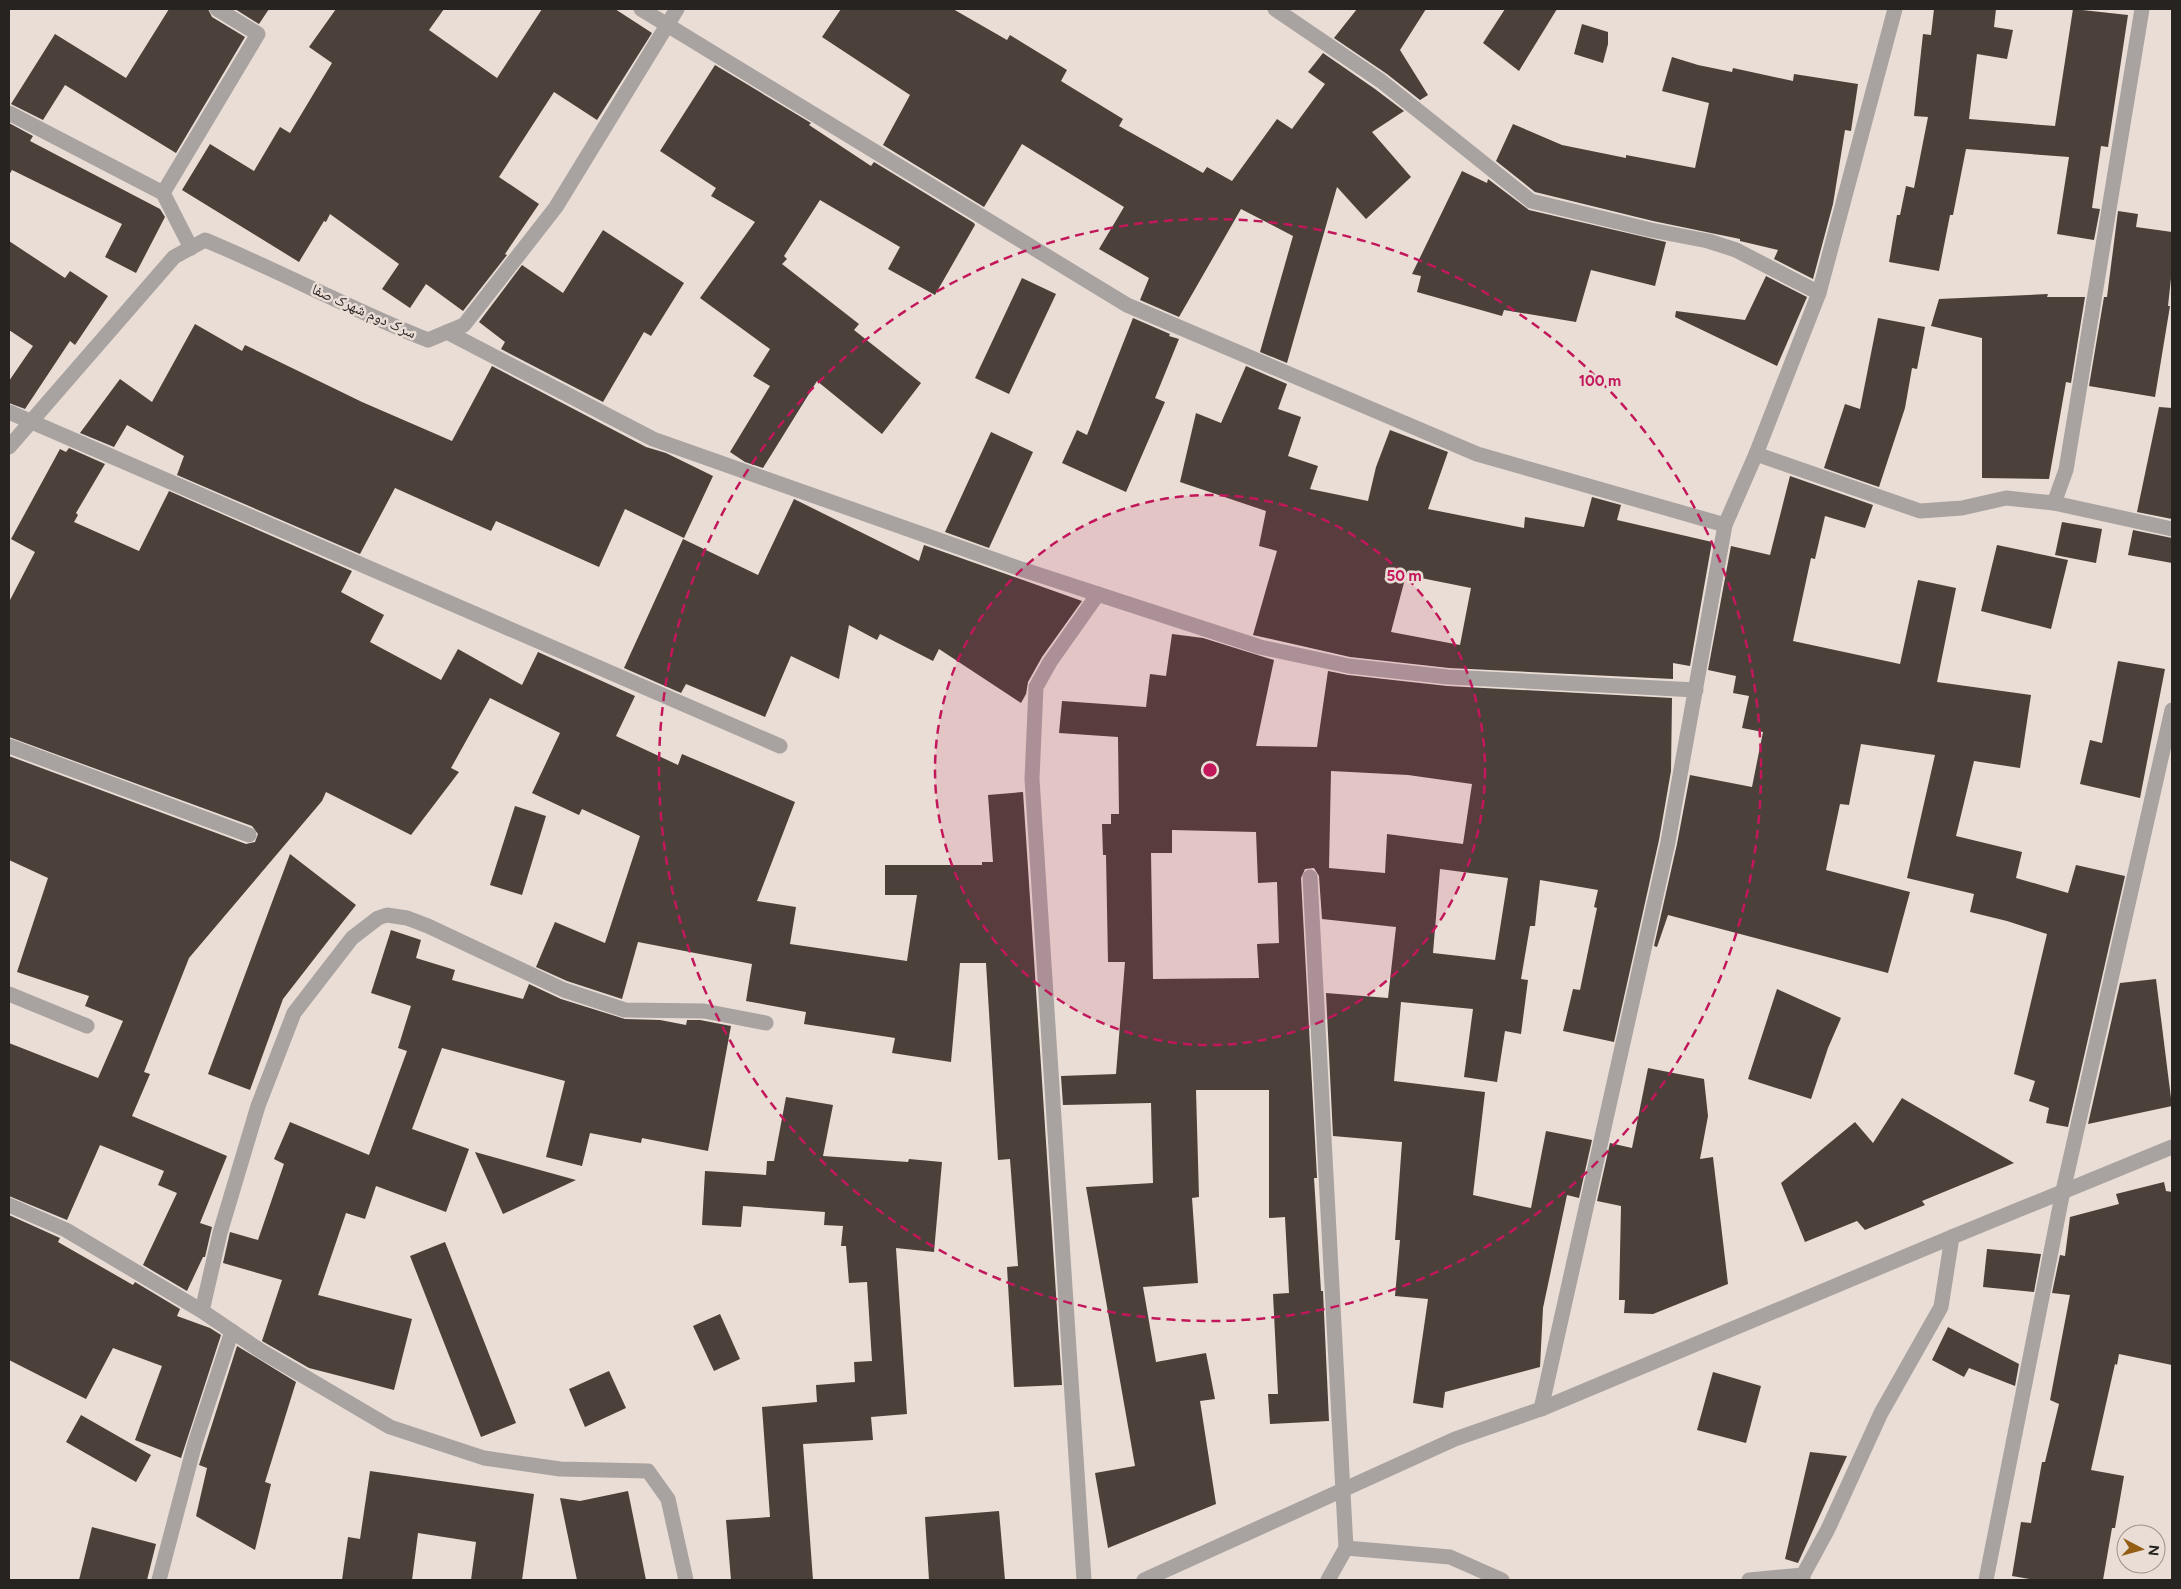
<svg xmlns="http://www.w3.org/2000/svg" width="2181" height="1589" font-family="Figtree,'Noto Naskh Arabic',sans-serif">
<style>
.building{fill:#4b413a;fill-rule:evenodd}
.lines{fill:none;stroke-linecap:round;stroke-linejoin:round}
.minor{stroke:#a8a2a0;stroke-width:15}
.ring{fill:none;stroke:#c2185b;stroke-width:2.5;stroke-dasharray:9 6}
.labels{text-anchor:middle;stroke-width:5;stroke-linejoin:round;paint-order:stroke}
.street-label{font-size:15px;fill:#272320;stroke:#e9ddd5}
.centre{fill:#c2185b;stroke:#e9ddd5;stroke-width:2.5}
.ring-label{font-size:15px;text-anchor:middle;font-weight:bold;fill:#c2185b;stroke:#e9ddd5;stroke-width:5;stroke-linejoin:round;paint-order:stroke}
</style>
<rect width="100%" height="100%" fill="#e9ddd5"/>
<g class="building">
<polygon points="169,9 208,9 212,17 245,37 176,153 65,85 43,120 11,104 55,34 126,78"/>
<polygon points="235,9 269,9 259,24"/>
<polygon points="336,9 444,9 429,30 497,78 542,9 615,9 652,33 597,120 554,92 499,177 539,204 505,254 507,255 463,311 426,284 410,308 382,289 399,264 330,214 326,222 324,221 299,262 182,190 210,144 254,171 280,127 290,133 332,63 309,47"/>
<polygon points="841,9 953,9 1007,40 1010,35 1067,70 1061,81 1123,119 1119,126 1203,173 1207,167 1232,181 1277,119 1292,129 1325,84 1308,72 1323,53 1375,89 1404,111 1372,132 1411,177 1366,219 1337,187 1287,363 1260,352 1293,236 1241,209 1179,317 1140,300 1149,278 1099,249 1124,207 1022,144 984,207 883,145 910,95 822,37"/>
<polygon points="1357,9 1426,9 1400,50 1428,95 1420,100 1387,74 1334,38"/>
<polygon points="1505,9 1557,9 1519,71 1483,43"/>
<polygon points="1934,9 1996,9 1994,27 2013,30 2007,59 1977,54 1969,119 2055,126 2073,9 2128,15 2108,147 2101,146 2092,208 2100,209 2094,240 2057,234 2069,157 1966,149 1953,215 1950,215 1939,271 1889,262 1897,215 1900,215 1906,186 1914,188 1928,117 1914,116 1923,34 1931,35"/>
<polygon points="1582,24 1608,32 1608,44 1603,63 1574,54"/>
<polygon points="1672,57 1698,65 1732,72 1733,68 1793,81 1794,74 1858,84 1851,131 1845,130 1833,204 1813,279 1774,259 1778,250 1740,241 1740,239 1653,221 1535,192 1496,161 1513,124 1562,145 1626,158 1626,155 1695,168 1709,103 1662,91"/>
<polygon points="715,65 811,123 809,125 871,166 874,162 974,223 975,225 935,295 888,269 900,247 820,200 784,256 787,259 782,264 859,324 854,330 921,383 882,434 817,381 763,468 745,462 730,452 770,386 753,376 770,349 700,298 755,222 711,196 716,188 660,151"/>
<polygon points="9,123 33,136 30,141 160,209 165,217 136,273 105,257 122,224 12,170 9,175"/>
<polygon points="1462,171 1487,183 1488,179 1529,210 1666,242 1655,286 1591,270 1576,322 1504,310 1502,316 1417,292 1421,276 1412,274"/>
<polygon points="2118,211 2138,214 2136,227 2172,232 2172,269 2168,306 2170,306 2155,397 2089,386 2104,297 2107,297"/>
<polygon points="603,230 684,283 651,336 644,332 603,402 501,349 505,342 479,322 522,265 563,293"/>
<polygon points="9,241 65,278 70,271 108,296 75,345 70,341 25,409 9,403 9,381 33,346 9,330"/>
<polygon points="1766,276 1807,297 1777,366 1675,317 1676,311 1745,320"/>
<polygon points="1022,278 1056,294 1009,394 975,378"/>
<polygon points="2048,294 2047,297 2085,297 2071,383 2066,382 2049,479 1982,478 1982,338 1931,326 1939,299"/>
<polygon points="1133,318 1170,334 1169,336 1179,339 1155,398 1165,402 1126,492 1062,463 1077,430 1087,435"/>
<polygon points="1878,318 1925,327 1917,369 1912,368 1905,408 1879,487 1824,468 1845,404 1860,409"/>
<polygon points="195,324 242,351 245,345 362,402 452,441 492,366 646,447 666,453 713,476 684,538 625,509 599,567 496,521 491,531 395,488 360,554 177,475 184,456 127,425 114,447 80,433 120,379 152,402"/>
<path d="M1246,366L1287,384L1278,409L1301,417L1288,456L1318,466L1310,489L1368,501L1376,467L1390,430L1448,452L1428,509L1524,528L1525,517L1584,527L1592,497L1621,505L1617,520L1712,542L1690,666L1673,663V679L1449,668L1350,657L1253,635L1277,551L1259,546L1266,511L1180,482L1196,413L1221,423ZM1406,575L1471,588L1460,645L1391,632Z"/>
<polygon points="2159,407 2172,408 2172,519 2137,512"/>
<polygon points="991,432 1033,452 989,548 945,532"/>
<polygon points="69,448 105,464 76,513 78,515 74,522 139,551 169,491 352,571 341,592 384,615 370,642 441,680 458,649 522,685 538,652 635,696 616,736 678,765 682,754 795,802 757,901 796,907 790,944 907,961 917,895 885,895 885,865 982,865 982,862 993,862 988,795 1023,792 1062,1385 1014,1387 1007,1267 1018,1266 1010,1159 998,1160 986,963 960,963 951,1062 892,1053 895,1038 804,1024 806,1012 746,1001 752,964 638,942 622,999 567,981 536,967 555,922 605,943 640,836 582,809 579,815 532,793 560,733 490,698 451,768 459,772 411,835 326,792 322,801 189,958 144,1072 150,1074 132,1116 227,1156 200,1223 212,1227 205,1257 203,1257 187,1291 143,1265 177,1193 158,1185 164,1171 100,1145 67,1220 9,1196 9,1043 98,1078 123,1021 85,1006 89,996 17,972 48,878 9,860 9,756 246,844 255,842 258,834 252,826 9,737 9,602 35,552 11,539 60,449 66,452"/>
<polygon points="1790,476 1873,505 1865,528 1825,516 1815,559 1811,558 1793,641 1900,664 1918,580 1956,588 1937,682 2031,695 2020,768 1974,761 1956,836 2022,852 2016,878 2068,893 2076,865 2125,876 2068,1127 2046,1123 2049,1108 2029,1101 2035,1081 2014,1074 2047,934 2007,921 1970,912 1974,894 1907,878 1935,755 1861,744 1849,805 1840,804 1826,870 1910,892 1888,973 1668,915 1657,947 1654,946 1677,844 1690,775 1752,787 1763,732 1742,728 1749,696 1733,693 1736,676 1708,670 1731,546 1770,555"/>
<polygon points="794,499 919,561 924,545 1082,601 1042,657 1028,682 1026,694 1021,703 939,649 933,661 880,634 877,640 849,625 839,679 791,656 765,717 686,684 681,693 624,668 683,539 758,575"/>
<polygon points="2062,522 2102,529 2096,563 2055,555"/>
<polygon points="2133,530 2172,538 2172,563 2128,555"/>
<polygon points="1997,545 2068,560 2051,629 1981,611"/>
<path d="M1172,634L1203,638L1274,660L1256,746L1317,747L1328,671L1348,675L1447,686L1672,698L1671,771L1659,840L1614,1042L1563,1031L1573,989L1580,990L1597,908L1594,907L1598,890L1540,880L1535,926H1530L1521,979L1528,980L1521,1034L1505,1031L1497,1082L1464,1077L1473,1009L1401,1002L1394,1081L1485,1092L1473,1195L1531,1208L1546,1131L1592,1140L1579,1198L1567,1195L1543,1308L1540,1367L1445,1392L1443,1408L1413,1403L1428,1299L1395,1296L1400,1240H1395L1402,1142L1333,1136L1326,993L1388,998L1396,927L1322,919L1319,876L1314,868L1305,869L1301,878L1317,1178H1314L1321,1291H1323L1329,1421L1270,1424L1268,1394H1278L1273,1294L1289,1293L1285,1217L1269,1218V1090H1196L1199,1197L1192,1198L1198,1283L1143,1287L1156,1362L1206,1353L1215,1399L1200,1401L1216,1504L1108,1548L1095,1473L1135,1466L1086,1187L1153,1183L1151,1103L1063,1105L1061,1076L1116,1074L1125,962H1108L1106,855H1103L1102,824H1111V814H1119L1118,737L1059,733L1062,701L1146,707L1150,674L1166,676ZM1331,771L1408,775L1472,784L1463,844L1387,834L1385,873L1329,868ZM1172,830L1256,832L1258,883L1277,882L1279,943L1257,944L1259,978L1153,979L1151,853H1172ZM1440,869L1508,878L1495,960L1433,953Z"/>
<polygon points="2118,661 2165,669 2140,798 2080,784 2090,740 2102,743"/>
<polygon points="515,806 546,816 522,895 490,885"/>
<polygon points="290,854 356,905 283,999 250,1090 208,1074"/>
<polygon points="391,930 421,940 416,958 455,970 452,980 523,999 529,984 561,999 625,1019 660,1020 686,1025 687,1020 700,1020 731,1026 708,1151 642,1138 641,1143 590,1133 582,1166 546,1157 565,1081 442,1048 412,1129 469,1149 446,1212 376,1186 365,1219 346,1213 318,1295 412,1319 394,1390 309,1368 262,1341 282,1280 223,1263 230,1232 258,1240 284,1164 274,1159 290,1122 369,1155 407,1051 398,1048 411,1006 371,993"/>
<polygon points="2156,979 2172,1106 2088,1124 2120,983"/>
<polygon points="1777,989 1841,1018 1828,1048 1811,1099 1748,1079"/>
<polygon points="1648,1068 1704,1079 1708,1116 1700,1159 1713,1157 1728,1284 1653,1314 1624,1313 1625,1300 1619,1300 1621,1206 1597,1201 1610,1143 1632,1148"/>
<polygon points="786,1097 833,1105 823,1156 908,1162 909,1159 942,1162 934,1252 896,1248 907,1414 871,1417 873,1440 803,1444 813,1580 731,1580 726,1520 770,1517 762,1407 817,1402 816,1385 855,1382 854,1362 872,1361 867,1282 849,1283 846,1246 841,1246 843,1226 824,1225 825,1212 743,1206 741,1227 702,1225 705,1171 766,1175 767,1161 774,1161"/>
<polygon points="1902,1098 2014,1163 1922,1201 1925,1205 1865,1230 1857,1221 1805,1242 1781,1183 1855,1122 1873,1143"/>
<polygon points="475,1152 576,1180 503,1214"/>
<polygon points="2164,1182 2166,1191 2172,1192 2172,1365 2119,1354 2117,1365 2115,1364 2091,1470 2124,1476 2115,1528 2112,1528 2103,1580 2036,1580 2012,1576 2021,1522 2031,1523 2042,1462 2045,1462 2059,1404 2050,1400 2070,1295 2052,1293 2060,1255 2065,1256 2070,1217 2119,1204 2116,1194"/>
<polygon points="9,1215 60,1238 58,1242 133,1285 135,1282 180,1309 177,1316 210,1328 221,1335 181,1458 135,1440 162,1366 113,1348 86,1399 9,1360"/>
<polygon points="445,1242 516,1423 481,1437 410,1256"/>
<polygon points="1987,1249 2041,1254 2034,1292 1983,1287"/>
<polygon points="720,1314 740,1359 714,1371 693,1326"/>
<polygon points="1948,1327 2019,1364 2015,1386 1969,1368 1964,1377 1932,1360"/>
<polygon points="237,1346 296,1382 265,1482 271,1484 255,1550 196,1516 207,1468 199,1465"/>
<polygon points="609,1371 626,1408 585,1427 569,1389"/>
<polygon points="1713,1372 1761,1386 1746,1443 1697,1430"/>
<polygon points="81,1415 151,1455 136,1482 66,1442"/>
<polygon points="1810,1452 1847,1456 1798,1563 1785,1559"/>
<polygon points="370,1471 534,1494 522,1580 471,1580 476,1542 418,1533 412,1580 342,1580 348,1537 360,1539"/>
<polygon points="628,1491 646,1580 577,1580 560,1498 580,1501"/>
<polygon points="999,1511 1005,1580 929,1580 925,1517"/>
<polygon points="92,1527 156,1544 147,1580 79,1580"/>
</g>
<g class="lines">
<g class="minor">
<polyline points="641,9 1127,305 1477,454 1725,525"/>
<polyline points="1275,9 1381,81 1531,201 1651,230 1708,241 1736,250 1819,293"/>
<polyline points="9,113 163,193 191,248"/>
<polyline points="163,193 258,34 217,9"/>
<polyline points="447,332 653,439 1021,569 1260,647 1349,666 1448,677 1696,690"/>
<polyline points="9,412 780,746"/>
<path d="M9,447L174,257L205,240C280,271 352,310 428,340L464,325L556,207L677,9"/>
<polyline points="1756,454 1920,511 1962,508 2006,498 2054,503 2172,529"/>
<polyline points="2054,503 2066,470 2142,9"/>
<polyline points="9,746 249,835"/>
<polyline points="1310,877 1346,1548 1328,1580"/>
<polyline points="9,994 87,1026"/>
<polyline points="9,1205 66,1230 202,1311 261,1351 390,1427 484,1458 560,1469 648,1471 668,1499 686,1580"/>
<polyline points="202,1311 220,1233 258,1106 294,1013 352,938 378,918 387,915 407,918 428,926 564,990 625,1010 704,1011 766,1023"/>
<polyline points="1541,1409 1668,842 1725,525 1756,454 1819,293 1895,9"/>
<polyline points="1346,1548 1450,1557 1502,1580"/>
<polyline points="159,1580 195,1443 232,1331"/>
<polyline points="1084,1580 1032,779 1036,687 1050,662 1098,594"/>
<polyline points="1144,1580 1455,1439 1541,1409 1952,1237 2172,1147"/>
<polyline points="1749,1580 1803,1575"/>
<polyline points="1803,1580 1803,1575 1828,1529 1881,1413 1941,1307 1952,1237"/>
<polyline points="1986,1580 2063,1191 2172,710"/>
</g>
</g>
<circle cx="1210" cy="770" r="275" fill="#c2185b" fill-opacity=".12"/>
<g class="ring">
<circle cx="1210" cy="770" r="275"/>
<circle cx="1210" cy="770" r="551"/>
</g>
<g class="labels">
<g class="street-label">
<text transform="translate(364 311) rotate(24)" y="5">سرک دوم شهرک صفا</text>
</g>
</g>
<circle cx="1210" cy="770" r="8" class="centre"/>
<g class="ring-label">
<text x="1600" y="386">100 m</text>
<text x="1404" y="581">50 m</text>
</g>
<rect width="2181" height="1589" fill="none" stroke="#272320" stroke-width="20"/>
<g transform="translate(2141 1549) rotate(96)"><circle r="24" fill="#e9ddd5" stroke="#9b938d"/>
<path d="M0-4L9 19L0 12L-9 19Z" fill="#935d14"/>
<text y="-8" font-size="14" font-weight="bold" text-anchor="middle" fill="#272320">N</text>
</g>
</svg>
